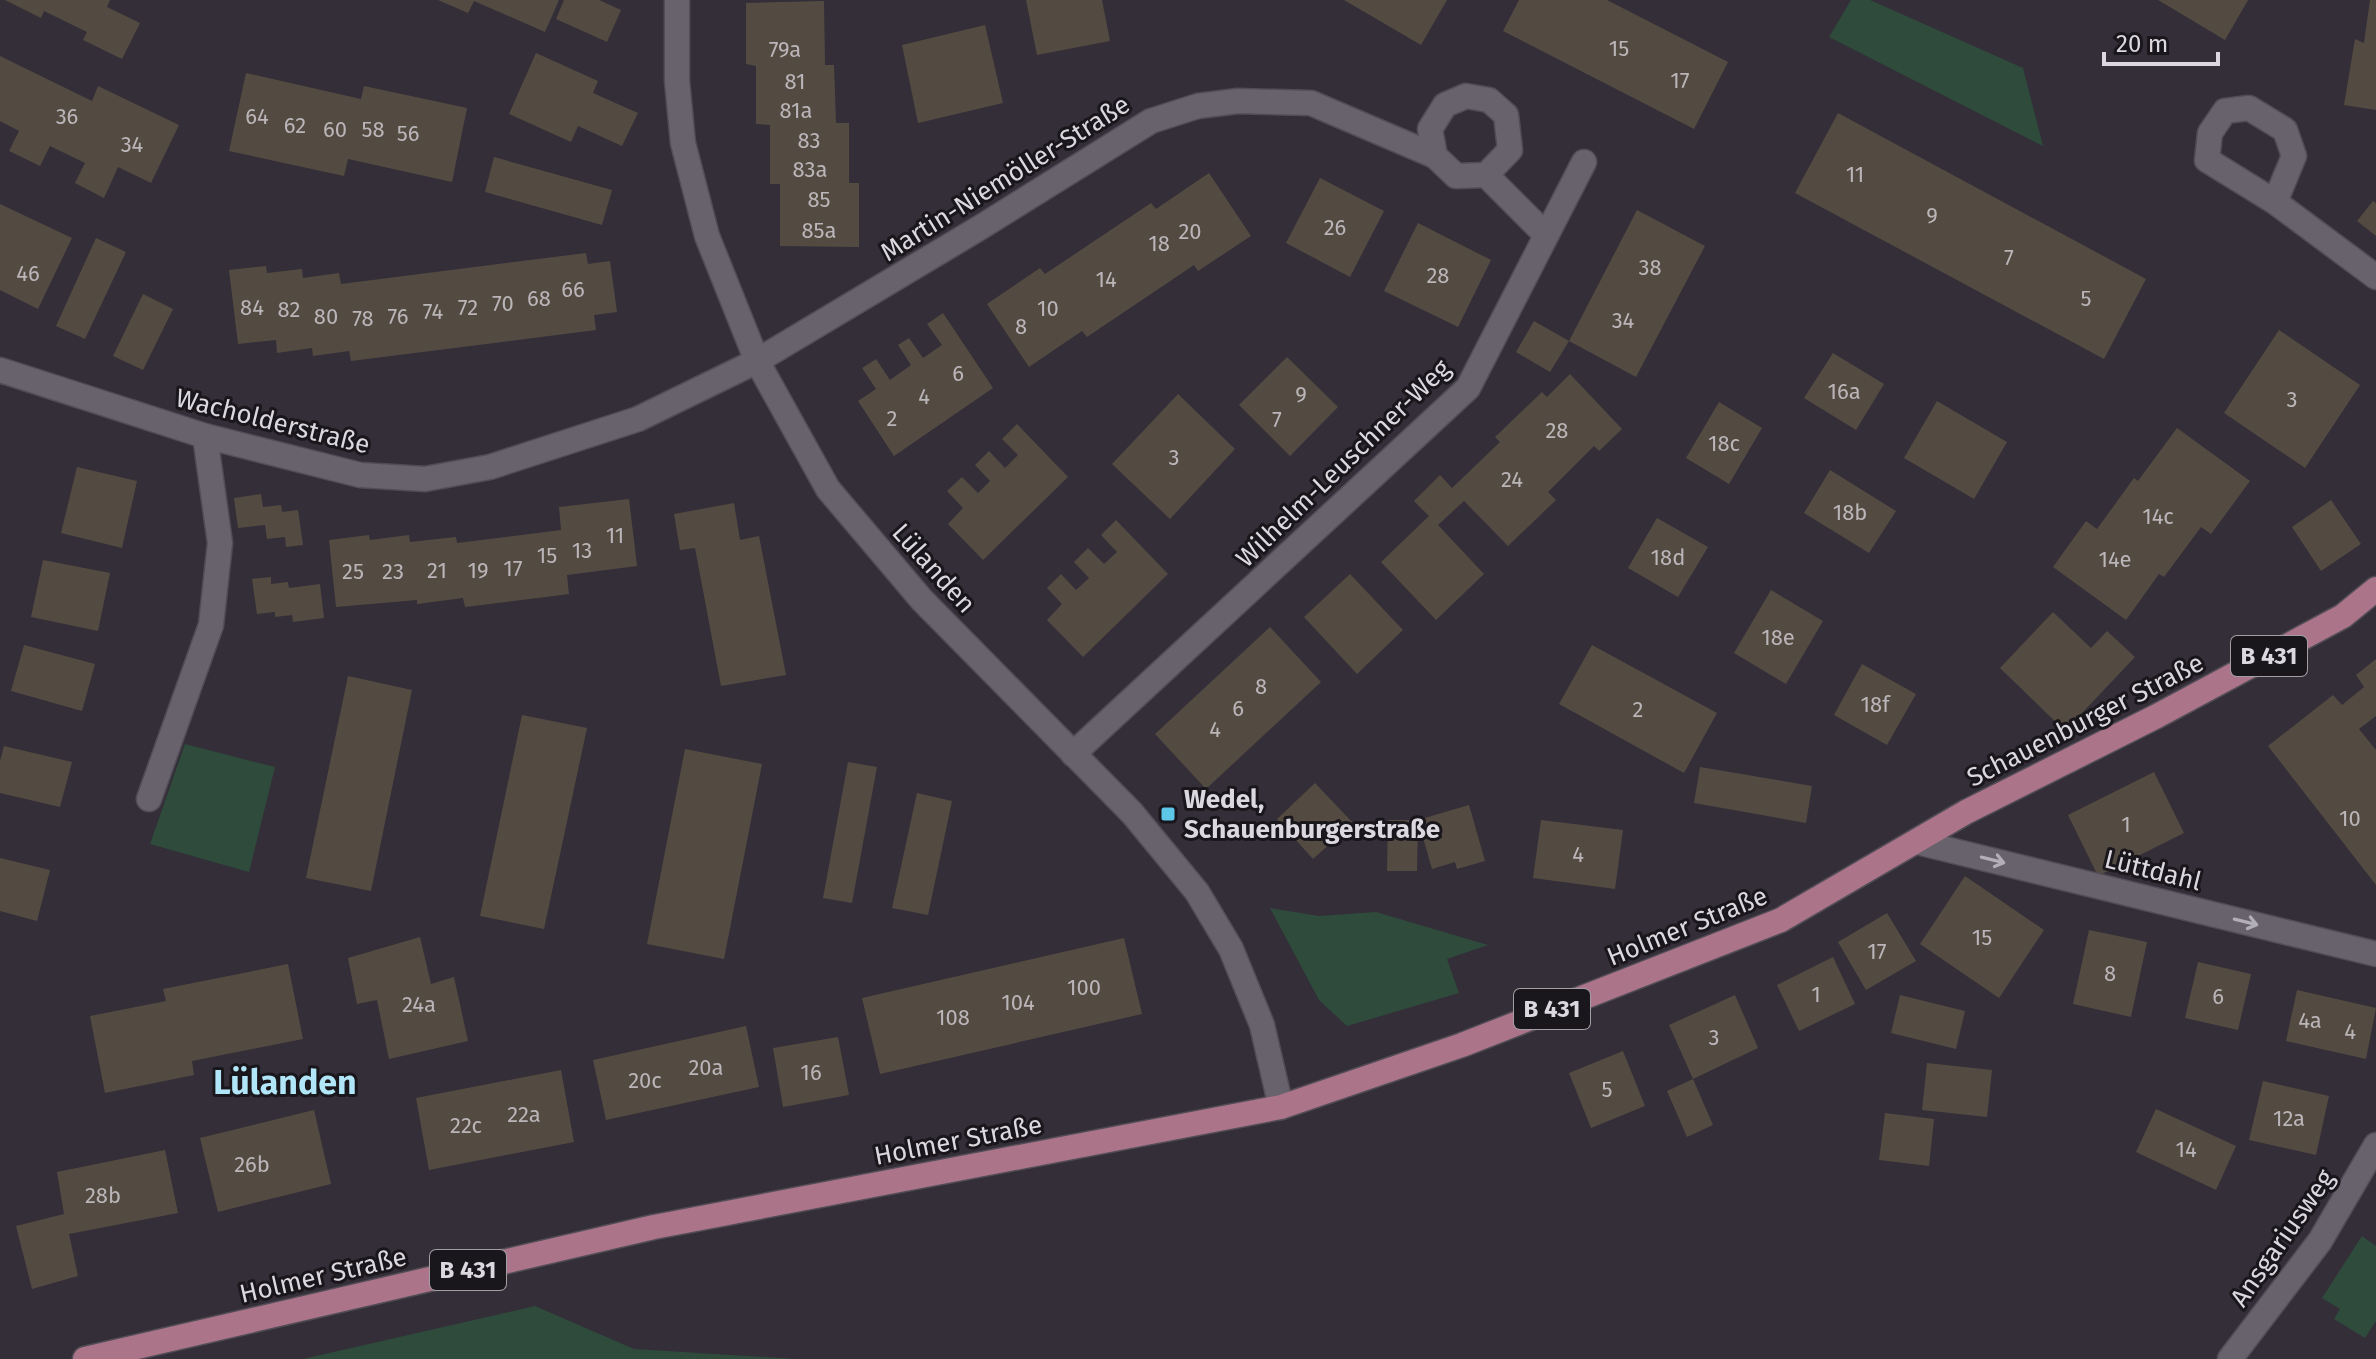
<svg xmlns="http://www.w3.org/2000/svg" width="2376" height="1359" font-family="'Fira Sans',sans-serif">
<style>
.green{fill:#2e4b3c}
.building{fill:#534b41}
.lines{fill:none;stroke-linecap:round;stroke-linejoin:round}
.street-casing{stroke:#514c55;stroke-width:27}
.primary-casing{stroke:#514c55;stroke-width:27}
.street{stroke:#68626d;stroke-width:24}
.primary{stroke:#ab7489;stroke-width:24}
.oneway{stroke:#b3afb7}
.poi-dot{fill:#5cc7e7;stroke:#1a171c;stroke-width:3}
.labels{text-anchor:middle;stroke-width:6;stroke-linejoin:round;paint-order:stroke}
.number-label{font-size:22px;fill:#bab5b8}
.shield{fill:#1a171c;stroke:#a29ea4;stroke-width:2}
.shield-label{font-size:24px;font-weight:bold;fill:#dcd8df}
.street-label{font-size:26px;fill:#dcd8df;stroke:#1a171c}
.poi-label{font-size:26px;font-weight:bold;fill:#dcd8df;stroke:#1a171c;text-anchor:start}
.district-label{font-size:34px;font-weight:bold;fill:#b0e6f8;stroke:#1a171c}
</style>
<rect width="100%" height="100%" fill="#332e38"/>
<g class="green">
<polygon points="1851,0 1870,0 2023,68 2043,146 1829,37"/>
<polygon points="185,744 275,767 249,872 150,844"/>
<polygon points="1270,908 1319,916 1376,912 1488,945 1447,959 1459,993 1347,1026 1319,1000"/>
<polygon points="2362,1236 2376,1246 2376,1321 2365,1338 2334,1319 2340,1309 2322,1298"/>
<polygon points="535,1306 634,1349 797,1359 303,1359"/>
</g>
<g class="building">
<polygon points="5,0 110,0 107,7 140,23 122,59 83,40 87,32 44,11 41,18"/>
<polygon points="438,0 559,0 545,32 474,1 468,13"/>
<polygon points="564,0 599,0 621,10 607,42 556,19"/>
<polygon points="1026,0 1102,0 1110,41 1037,55"/>
<polygon points="1344,0 1447,0 1421,45"/>
<polygon points="1519,0 1607,0 1728,62 1694,129 1503,31"/>
<polygon points="2158,0 2248,0 2225,40"/>
<polygon points="2370,0 2376,0 2376,110 2344,105 2355,39 2364,43"/>
<polygon points="824,1 825,65 834,65 836,123 849,123 849,183 859,183 859,247 780,246 780,184 770,184 770,125 756,124 756,66 746,64 746,3"/>
<polygon points="985,25 1003,103 918,123 902,45"/>
<polygon points="536,53 598,81 593,93 638,113 622,146 578,126 571,142 509,114"/>
<polygon points="0,56 92,101 98,86 179,125 151,183 118,167 104,198 75,183 85,163 50,146 40,166 9,151 19,131 0,121"/>
<polygon points="246,73 361,99 364,86 467,108 452,182 348,159 344,176 229,151"/>
<polygon points="1838,113 2146,279 2104,359 1795,193"/>
<polygon points="494,157 612,190 602,225 485,192"/>
<polygon points="1209,173 1251,236 1198,271 1194,265 1087,337 1082,331 1029,367 987,304 1040,268 1045,274 1151,203 1156,209"/>
<polygon points="1320,178 1384,211 1350,277 1286,243"/>
<polygon points="2373,201 2376,203 2376,236 2357,221"/>
<polygon points="0,204 72,238 38,309 0,290"/>
<polygon points="1637,210 1705,246 1636,377 1569,341 1550,372 1516,352 1534,321 1569,341"/>
<polygon points="1418,223 1491,260 1458,327 1384,291"/>
<polygon points="96,238 126,252 85,339 56,326"/>
<polygon points="586,253 588,264 610,261 617,312 594,315 596,330 351,361 349,351 313,356 312,348 277,353 276,340 238,344 229,270 266,266 267,273 302,269 303,278 339,273 341,284"/>
<polygon points="143,294 173,309 143,370 113,356"/>
<polygon points="943,313 993,388 894,456 858,401 876,389 862,368 876,359 890,380 911,365 898,345 909,338 923,358 942,345 927,324"/>
<polygon points="2279,330 2360,385 2305,468 2224,413"/>
<polygon points="1833,353 1884,384 1856,430 1804,398"/>
<polygon points="1287,357 1338,407 1290,456 1239,405"/>
<polygon points="1570,374 1622,429 1599,451 1594,446 1548,492 1556,500 1508,546 1464,501 1438,525 1484,574 1436,620 1381,562 1429,516 1414,501 1440,475 1452,488 1500,442 1495,437 1542,392 1547,397"/>
<polygon points="1178,394 1235,449 1170,519 1112,464"/>
<polygon points="1937,401 2007,442 1974,499 1904,458"/>
<polygon points="1719,402 1762,428 1729,484 1686,458"/>
<polygon points="1017,424 1068,477 983,560 948,524 963,508 947,491 962,477 978,493 990,481 975,465 989,451 1005,468 1018,455 1002,439"/>
<polygon points="2177,428 2250,481 2211,534 2201,527 2164,577 2159,574 2126,620 2053,567 2086,521 2097,529 2134,478 2138,481"/>
<polygon points="77,467 137,481 122,548 61,533"/>
<polygon points="1830,470 1896,511 1869,553 1804,513"/>
<polygon points="261,494 263,507 281,505 282,512 298,510 303,545 286,547 285,537 267,539 265,525 238,528 234,498"/>
<polygon points="629,499 637,566 567,575 569,594 465,607 463,598 417,604 417,600 336,607 329,540 369,535 370,540 409,535 410,542 456,537 457,543 561,530 559,507"/>
<polygon points="2331,500 2361,544 2321,571 2292,527"/>
<polygon points="734,503 740,540 759,536 786,675 721,686 695,548 680,550 674,514"/>
<polygon points="1657,518 1708,547 1678,597 1628,568"/>
<polygon points="1116,520 1168,574 1083,657 1047,620 1062,604 1047,588 1061,574 1076,590 1089,578 1074,562 1088,548 1104,564 1117,552 1101,535"/>
<polygon points="43,560 110,573 98,631 31,617"/>
<polygon points="1350,574 1403,630 1357,674 1304,617"/>
<polygon points="271,577 271,584 288,582 289,588 320,584 324,618 293,622 292,615 275,617 275,612 257,614 252,579"/>
<polygon points="1771,590 1823,621 1786,684 1734,653"/>
<polygon points="2053,612 2091,648 2107,631 2135,657 2065,731 2000,668"/>
<polygon points="1270,627 1321,682 1206,789 1155,734"/>
<polygon points="24,645 95,664 82,711 11,691"/>
<polygon points="1592,645 1717,713 1684,773 1559,704"/>
<polygon points="2376,659 2376,716 2359,729 2376,750 2376,885 2268,746 2333,695 2342,705 2364,687 2356,675"/>
<polygon points="1862,664 1916,694 1887,745 1834,715"/>
<polygon points="348,676 412,690 371,891 306,878"/>
<polygon points="522,715 587,728 544,929 480,916"/>
<polygon points="4,746 72,762 60,807 0,793 0,761"/>
<polygon points="685,749 762,764 724,959 647,944"/>
<polygon points="848,762 877,767 852,903 823,898"/>
<polygon points="1700,767 1812,786 1806,823 1694,803"/>
<polygon points="2154,772 2184,833 2098,876 2068,815"/>
<polygon points="1315,783 1353,823 1313,859 1277,819"/>
<polygon points="917,793 952,801 928,915 892,908"/>
<polygon points="1469,805 1485,861 1457,869 1455,862 1432,869 1418,820 1417,871 1387,871 1388,820 1418,820"/>
<polygon points="1541,820 1623,830 1615,889 1533,878"/>
<polygon points="0,858 50,870 37,921 0,911"/>
<polygon points="1965,876 2044,930 1999,998 1920,944"/>
<polygon points="1887,913 1916,961 1866,990 1838,942"/>
<polygon points="2089,930 2147,942 2131,1017 2073,1004"/>
<polygon points="420,937 431,984 454,977 468,1041 389,1059 377,1000 357,1004 348,958"/>
<polygon points="1124,938 1142,1014 880,1074 862,998"/>
<polygon points="1833,957 1855,1004 1799,1031 1777,985"/>
<polygon points="2198,962 2251,974 2238,1030 2185,1018"/>
<polygon points="288,964 303,1039 192,1061 194,1075 105,1093 90,1016 166,1001 163,989"/>
<polygon points="2297,990 2376,1008 2366,1059 2286,1041"/>
<polygon points="1735,995 1758,1048 1693,1079 1713,1125 1687,1137 1667,1091 1693,1079 1669,1025"/>
<polygon points="1900,995 1965,1011 1956,1049 1891,1033"/>
<polygon points="746,1026 759,1087 606,1120 593,1060"/>
<polygon points="838,1037 849,1095 783,1107 773,1048"/>
<polygon points="1623,1051 1645,1106 1591,1128 1569,1073"/>
<polygon points="1927,1063 1992,1070 1987,1117 1922,1110"/>
<polygon points="561,1070 574,1142 429,1170 416,1098"/>
<polygon points="2263,1081 2329,1096 2316,1155 2249,1140"/>
<polygon points="2156,1109 2236,1146 2216,1190 2136,1152"/>
<polygon points="314,1110 331,1184 218,1212 200,1138"/>
<polygon points="1885,1113 1934,1119 1929,1166 1879,1160"/>
<polygon points="165,1150 178,1213 69,1234 78,1276 32,1289 16,1226 64,1214 57,1172"/>
</g>
<g class="lines">
<defs>
<g id="street">
<polyline points="677,0 677,81 683,143 707,236 757,361 828,489 922,600 1132,813 1197,892 1231,949 1262,1025 1281,1107"/>
<polyline points="1486,175 1510,150 1506,115 1489,100 1466,96 1445,105 1430,129 1435,156 1456,176 1486,175 1546,235"/>
<polyline points="2275,202 2294,156 2285,130 2249,108 2225,111 2210,133 2207,160 2275,202 2376,277"/>
<polyline points="0,370 205,436 360,475 425,479 490,467 638,419 757,361 981,227 1151,121 1198,106 1238,101 1311,103 1435,156"/>
<polyline points="1073,754 1468,388 1584,162"/>
<polyline points="149,799 211,625 220,543 205,436"/>
<polyline points="1917,842 2376,954"/>
<polyline points="2230,1359 2320,1241 2376,1145"/>
</g>
<polyline id="primary" points="85,1359 654,1227 1281,1107 1462,1045 1781,920 1966,812 2157,716 2343,616 2376,589"/>
</defs>
<use href="#street" class="street-casing"/>
<use href="#primary" class="primary-casing"/>
<use href="#street" class="street"/>
<use href="#primary" class="primary"/>
</g>
<defs><path id="oneway-shaft" d="M-6 0H5M1.5-3L5.5 0L1.5 3" fill="none" stroke-width="1.6" stroke-linecap="round" stroke-linejoin="round" transform="scale(2)"/></defs>
<g class="oneway">
<use href="#oneway-shaft" transform="translate(1993 860) rotate(14)"/>
<use href="#oneway-shaft" transform="translate(2246 922) rotate(14)"/>
</g>
<rect class="poi-dot" x="1160" y="806" width="16" height="16" rx="4"/>
<g class="labels">
<g class="number-label">
<text x="1619" y="56">15</text>
<text x="785" y="57">79a</text>
<text x="1680" y="88">17</text>
<text x="795" y="89">81</text>
<text x="796" y="118">81a</text>
<text x="67" y="124">36</text>
<text x="257" y="124">64</text>
<text x="295" y="133">62</text>
<text x="335" y="137">60</text>
<text x="373" y="137">58</text>
<text x="408" y="141">56</text>
<text x="809" y="148">83</text>
<text x="132" y="152">34</text>
<text x="810" y="177">83a</text>
<text x="1855" y="182">11</text>
<text x="819" y="207">85</text>
<text x="1932" y="223">9</text>
<text x="1335" y="235">26</text>
<text x="819" y="238">85a</text>
<text x="1190" y="239">20</text>
<text x="1159" y="251">18</text>
<text x="2009" y="265">7</text>
<text x="1650" y="275">38</text>
<text x="28" y="281">46</text>
<text x="1438" y="283">28</text>
<text x="1106" y="287">14</text>
<text x="573" y="297">66</text>
<text x="539" y="306">68</text>
<text x="2086" y="306">5</text>
<text x="503" y="311">70</text>
<text x="252" y="315">84</text>
<text x="468" y="315">72</text>
<text x="1048" y="316">10</text>
<text x="289" y="317">82</text>
<text x="433" y="319">74</text>
<text x="326" y="324">80</text>
<text x="398" y="324">76</text>
<text x="363" y="326">78</text>
<text x="1623" y="328">34</text>
<text x="1021" y="334">8</text>
<text x="958" y="381">6</text>
<text x="1844" y="399">16a</text>
<text x="1301" y="402">9</text>
<text x="924" y="404">4</text>
<text x="2292" y="407">3</text>
<text x="892" y="426">2</text>
<text x="1277" y="427">7</text>
<text x="1557" y="438">28</text>
<text x="1724" y="451">18c</text>
<text x="1174" y="465">3</text>
<text x="1512" y="487">24</text>
<text x="1850" y="520">18b</text>
<text x="2158" y="524">14c</text>
<text x="615" y="543">11</text>
<text x="582" y="558">13</text>
<text x="547" y="563">15</text>
<text x="1668" y="565">18d</text>
<text x="2115" y="567">14e</text>
<text x="513" y="576">17</text>
<text x="437" y="578">21</text>
<text x="478" y="578">19</text>
<text x="353" y="579">25</text>
<text x="393" y="579">23</text>
<text x="1778" y="645">18e</text>
<text x="1261" y="694">8</text>
<text x="1875" y="712">18f</text>
<text x="1238" y="716">6</text>
<text x="1638" y="717">2</text>
<text x="1215" y="737">4</text>
<text x="2350" y="826">10</text>
<text x="2126" y="832">1</text>
<text x="1578" y="862">4</text>
<text x="1982" y="945">15</text>
<text x="1877" y="959">17</text>
<text x="2110" y="981">8</text>
<text x="1084" y="995">100</text>
<text x="1816" y="1002">1</text>
<text x="2218" y="1004">6</text>
<text x="1018" y="1010">104</text>
<text x="419" y="1012">24a</text>
<text x="953" y="1025">108</text>
<text x="2310" y="1028">4a</text>
<text x="2350" y="1039">4</text>
<text x="1714" y="1045">3</text>
<text x="706" y="1075">20a</text>
<text x="811" y="1080">16</text>
<text x="645" y="1088">20c</text>
<text x="1607" y="1097">5</text>
<text x="524" y="1122">22a</text>
<text x="2289" y="1126">12a</text>
<text x="466" y="1133">22c</text>
<text x="2186" y="1157">14</text>
<text x="252" y="1172">26b</text>
<text x="103" y="1203">28b</text>
</g>
<g class="shield">
<rect x="2231" y="636" width="76" height="40" rx="6"/>
<rect x="1514" y="989" width="76" height="40" rx="6"/>
<rect x="430" y="1250" width="76" height="40" rx="6"/>
</g>
<g class="shield-label">
<text x="2269" y="664">B 431</text>
<text x="1552" y="1017">B 431</text>
<text x="468" y="1278">B 431</text>
</g>
<g class="street-label">
<text transform="translate(1005 178) rotate(-32)" y="9">Martin-Niemöller-Straße</text>
<text transform="translate(273 421) rotate(14)" y="9">Wacholderstraße</text>
<text transform="translate(1343 463) rotate(-44)" y="9">Wilhelm-Leuschner-Weg</text>
<text transform="translate(934 568) rotate(48)" y="9">Lülanden</text>
<text transform="translate(2085 720) rotate(-27)" y="9">Schauenburger Straße</text>
<text transform="translate(2153 870) rotate(14)" y="9">Lüttdahl</text>
<text transform="translate(1687 926) rotate(-22)" y="9">Holmer Straße</text>
<text transform="translate(958 1140) rotate(-11)" y="9">Holmer Straße</text>
<text transform="translate(2282 1238) rotate(-55)" y="9">Ansgariusweg</text>
<text transform="translate(323 1275) rotate(-13)" y="9">Holmer Straße</text>
</g>
<g class="poi-label">
<text x="1184" y="808">Wedel,<tspan x="1184" dy="30">Schauenburgerstraße</tspan></text>
</g>
<g class="district-label">
<text x="285" y="1094">Lülanden</text>
</g>
</g>
<path d="M2104 52v12h114v-12" fill="none" stroke="#dcd8df" stroke-width="4"/>
<text x="2116" y="52" font-size="24" fill="#dcd8df" stroke="#1a171c" stroke-width="6" paint-order="stroke">20 m</text>
</svg>
